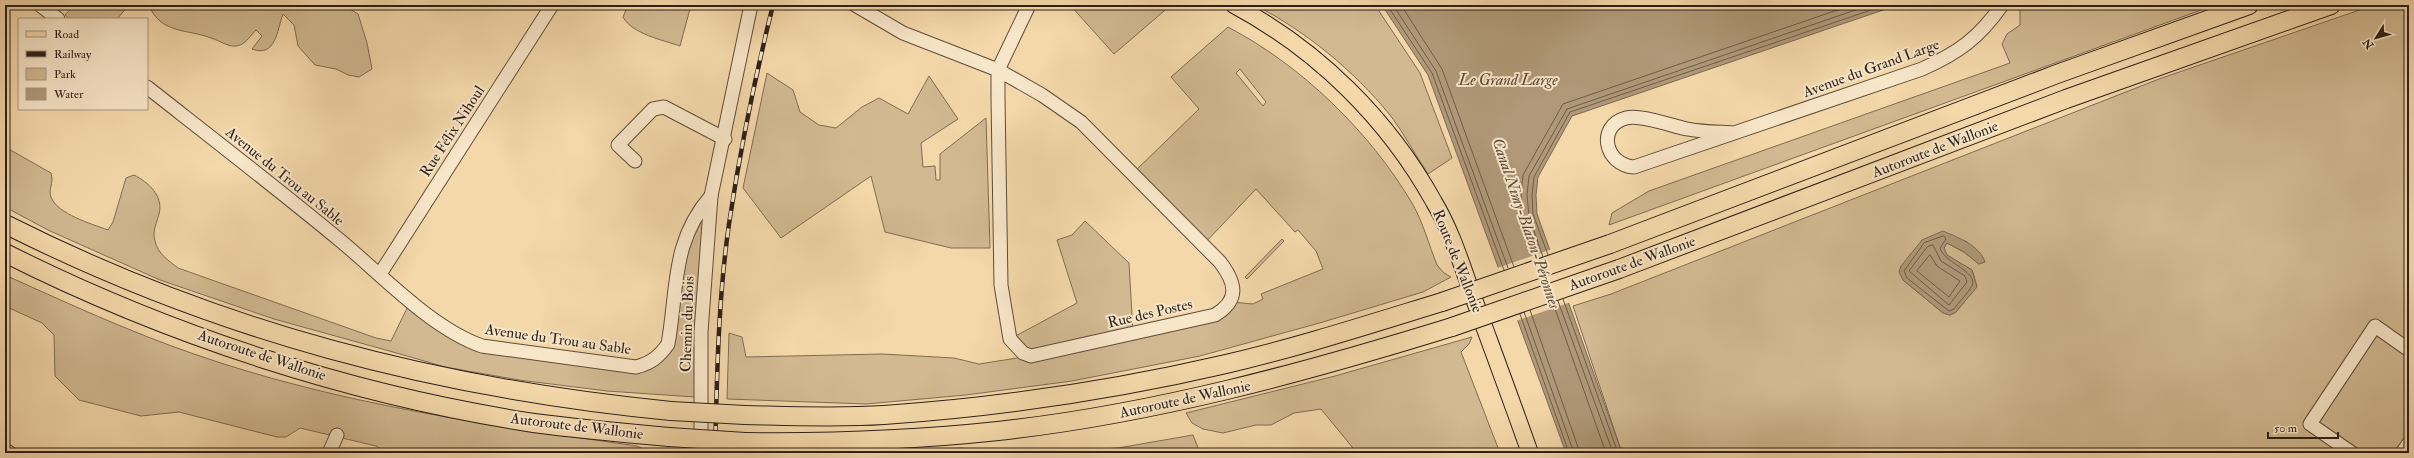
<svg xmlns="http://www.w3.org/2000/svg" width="2414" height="458" font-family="'IM FELL Double Pica',serif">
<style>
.green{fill:#d2b991;stroke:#806c54;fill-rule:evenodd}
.water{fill:#b09978;stroke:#7c6851}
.pier{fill:#f4d8aa}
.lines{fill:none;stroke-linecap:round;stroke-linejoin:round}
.shore{stroke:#6e5c48;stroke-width:1}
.minor-casing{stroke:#5f4d3c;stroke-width:15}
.major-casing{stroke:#2d1f17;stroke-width:18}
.highway-casing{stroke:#2d1f17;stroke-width:20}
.minor{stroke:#f8e6c8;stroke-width:13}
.major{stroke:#f4d8aa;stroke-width:16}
.highway{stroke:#f4d8aa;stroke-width:18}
.rail-casing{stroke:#2d1f17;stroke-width:4.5}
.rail{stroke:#f8e6c8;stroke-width:3;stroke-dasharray:9;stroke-linecap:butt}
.highway-bridge-casing{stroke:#2d1f17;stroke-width:20;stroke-linecap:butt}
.highway-bridge{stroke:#f4d8aa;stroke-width:18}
.labels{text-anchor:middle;stroke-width:4;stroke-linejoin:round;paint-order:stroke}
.street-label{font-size:15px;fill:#2d1f17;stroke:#f8e6c8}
.water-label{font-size:16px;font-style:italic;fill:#5b4a39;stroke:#f8e6c8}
</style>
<rect width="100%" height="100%" fill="#f4d8aa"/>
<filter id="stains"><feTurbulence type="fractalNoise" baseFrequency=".005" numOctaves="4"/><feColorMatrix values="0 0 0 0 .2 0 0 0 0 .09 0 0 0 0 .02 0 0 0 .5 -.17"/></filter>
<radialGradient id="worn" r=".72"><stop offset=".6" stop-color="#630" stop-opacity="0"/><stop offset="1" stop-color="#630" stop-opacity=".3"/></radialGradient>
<g class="green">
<polygon points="74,5 129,5 117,19 70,19 65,15"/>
<path d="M149,5H343L358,14L367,43L372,69L359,77L348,75L336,69L315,65L298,46L294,25L283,14C277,30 276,58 252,49L262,36L256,30C251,35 247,42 240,45C230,49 221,41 211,38C188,29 160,34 149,5Z"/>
<path d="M628,5H691L680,46C663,40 632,34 623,17Z"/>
<polygon points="1070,5 1171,5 1114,54"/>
<path d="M1255,5H1375L1420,73L1452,158L1428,174C1415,155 1404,133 1390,115C1353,70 1307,32 1255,5Z"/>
<polygon points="2020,5 2215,5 1609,225 1612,213 1649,191 2010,63 2002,44 2007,34 2020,25"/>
<path d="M2374,5H2409V453H1622L1573,306L1611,294L2159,79ZM1922,240L1966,241L1985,262L1979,264L1964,252L1947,243L1944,248L1947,255L1972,270L1977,286L1956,312L1950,315L1943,313L1903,280Z"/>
<path d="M1228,27C1302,66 1369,131 1412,203C1423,222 1429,245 1437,265L1444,273L1451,277L1423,292L1323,322L1200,356L1072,381L966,395L866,404L727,399L729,333L742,337L746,357L882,354L954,358L979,364L1030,356L1010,339L1077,303L1057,240L1072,235L1085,221L1129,263L1133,333L1215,315L1231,302L1253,304L1263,299L1261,294L1323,269L1316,251L1298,230L1295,232L1256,189L1203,245L1132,174L1199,109L1171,77ZM1240,69L1266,102L1263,106L1236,73Z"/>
<polygon points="767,73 793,90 800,112 819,125 836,128 862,107 879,98 908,114 929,76 958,119 921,143 923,167 935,166 936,180 940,180 940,154 986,118 990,248 951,248 885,232 871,176 781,238 743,188"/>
<path d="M5,147L51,173C54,184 48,189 51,197C57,214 92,224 108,230L113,222L126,178L134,175C148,182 164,196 159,214C157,222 152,231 155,241C158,254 168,260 178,268L376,338L391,341L411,300L458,337L622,366L660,355L680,257L711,196L695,397L607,391L519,380L445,367L393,352L274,319L160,280L50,231L5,207Z"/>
<polygon points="1282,239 1284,241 1247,279 1245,277"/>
<path d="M5,275C67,303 130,332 194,354C337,404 488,425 637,446L652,453H387L376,446L300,428L286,437H277L179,412L141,416L79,400L55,376L54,335L42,323L5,306Z"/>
<polygon points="1472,337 1469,344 1461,352 1500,453 1357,453 1321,409 1294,413 1271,425 1256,425 1223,433 1203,429 1192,423 1186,413 1335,376"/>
<polygon points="1193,435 1200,453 1028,453 1118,448"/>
<polygon points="963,448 963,453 873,453"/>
</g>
<g class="water">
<polygon points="1382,5 1898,5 1572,116 1538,177 1536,195 1537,214 1622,453 1566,453 1428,75"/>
<path d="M1943,231C1959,238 1979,245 1985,262L1979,264L1964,252L1947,243L1944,248L1947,255L1972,270L1977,287L1956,312L1950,315L1943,313L1903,280L1899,272L1901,266L1922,240Z"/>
</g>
<polygon class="pier" points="1552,249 1571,302 1516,321 1497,268"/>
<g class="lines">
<g class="shore">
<polyline points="1387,5 1432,73 1504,270"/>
<polyline points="1393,5 1436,71 1508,268"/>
<polyline points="1401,5 1442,69 1514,267"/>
<path d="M1944,236L1946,239L1940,248C1944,263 1979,272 1972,286C1967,294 1959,302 1954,309L1949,311L1907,278L1904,271L1924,243Z"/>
<polygon points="1933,245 1941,261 1965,276 1967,282 1949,305 1909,271 1927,247"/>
<polyline points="1548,255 1533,214 1532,195 1534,177 1570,112 1886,5"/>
<polygon points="1930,255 1937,266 1960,281 1949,297 1917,271"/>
<polyline points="1543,257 1529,216 1527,195 1529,176 1567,109 1870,5"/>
<polyline points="1537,259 1523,217 1521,195 1523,175 1563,104 1852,5"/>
<polyline points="1563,299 1618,453"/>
<polyline points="1558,301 1613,453"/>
<polyline points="1553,303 1606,453"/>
<polyline points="1530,310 1580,453"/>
<polyline points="1524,312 1574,453"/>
<polyline points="1520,314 1569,453"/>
</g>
<defs>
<g id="minor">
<polyline points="40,5 58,19"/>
<path d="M855,5L903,33L998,70L1042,95L1081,122L1220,262C1236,283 1240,300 1215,315L1031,356L1023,353L1010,339L1001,285L998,98V70L1029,5"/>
<path d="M147,87C212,138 278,189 342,242C383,276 431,328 482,346L636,367C651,363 659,357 668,344C678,288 671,242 711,196L751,5"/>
<path d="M1733,133C1718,132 1702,132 1687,129C1671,126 1641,114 1626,118C1596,126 1605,165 1634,167L1922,69C1958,53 1979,38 2002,5"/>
<polyline points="635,161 618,145 653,109 664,107 725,139"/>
<polyline points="380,274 552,5"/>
<polyline points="5,450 10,453"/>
<polyline points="329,453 337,435"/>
<polyline points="701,453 701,332 711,196"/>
<polyline points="2352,453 2310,424 2375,326 2409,350"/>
<polyline points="2402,453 2409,443"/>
</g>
<path id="major" d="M1234,5C1318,50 1388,119 1434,202C1452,232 1462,266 1474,299C1493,351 1512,402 1530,453"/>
<g id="highway">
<path d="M5,224C217,331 435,388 671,411"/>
<polyline points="1610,244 2057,74 2249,5"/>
<path d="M5,253C170,336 352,395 534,423C579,429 624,433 669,437"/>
<polyline points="1619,269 2066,99 2331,5"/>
<path d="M745,415C791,416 838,418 884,415C999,407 1114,390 1226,364C1299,347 1370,324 1442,302"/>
<path d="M745,442C830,443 914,440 998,431C1153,414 1303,373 1452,327"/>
</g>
</defs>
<use href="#minor" class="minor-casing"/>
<use href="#major" class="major-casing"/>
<use href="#highway" class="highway-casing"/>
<use href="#minor" class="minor"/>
<use href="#major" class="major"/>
<use href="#highway" class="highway"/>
<defs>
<path id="rail" d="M715,453C717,377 718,300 729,224C740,150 755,77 773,5"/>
</defs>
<use href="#rail" class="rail-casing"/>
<use href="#rail" class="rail"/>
<defs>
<g id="highway-bridge">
<polyline points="1442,302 1610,244"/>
<polyline points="1452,327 1619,269"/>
<polyline points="671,411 745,415"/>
<polyline points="669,437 745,442"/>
</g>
</defs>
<use href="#highway-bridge" class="highway-bridge-casing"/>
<use href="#highway-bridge" class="highway-bridge"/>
</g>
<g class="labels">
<g class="street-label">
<text transform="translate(1871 68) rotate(-20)" y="5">Avenue du Grand Large</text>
<text transform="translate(452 131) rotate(-57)" y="5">Rue Félix Nihoul</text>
<text transform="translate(1935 149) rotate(-21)" y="5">Autoroute de Wallonie</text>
<text transform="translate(285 176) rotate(39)" y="5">Avenue du Trou au Sable</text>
<text transform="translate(1458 261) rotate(68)" y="5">Route de Wallonie</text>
<text transform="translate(1632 263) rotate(-20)" y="5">Autoroute de Wallonie</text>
<text transform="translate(1150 313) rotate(-13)" y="5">Rue des Postes</text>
<text transform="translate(687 324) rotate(-88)" y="5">Chemin du Bois</text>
<text transform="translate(558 339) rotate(8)" y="5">Avenue du Trou au Sable</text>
<text transform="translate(262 355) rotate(18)" y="5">Autoroute de Wallonie</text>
<text transform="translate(1185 399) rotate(-12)" y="5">Autoroute de Wallonie</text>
<text transform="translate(577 426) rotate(7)" y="5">Autoroute de Wallonie</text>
</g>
<g class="water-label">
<text x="1508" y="85">Le Grand Large</text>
<text transform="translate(1527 223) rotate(71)" y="6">Canal Nimy-Blaton-Péronnes</text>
</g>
</g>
<rect width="2414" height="458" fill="none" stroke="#f4d8aa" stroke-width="20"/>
<rect x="6" y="6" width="2402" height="446" fill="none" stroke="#2d1f17" stroke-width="2"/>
<rect x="10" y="10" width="2394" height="438" fill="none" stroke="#2d1f17"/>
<rect x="18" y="18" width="130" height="92" fill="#f8e6c8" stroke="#a79681"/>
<rect x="26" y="31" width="20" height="6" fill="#f4d8aa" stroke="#a79681"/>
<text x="54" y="38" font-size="12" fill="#2d1f17">Road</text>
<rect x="26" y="51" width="20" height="6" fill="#2d1f17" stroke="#a79681"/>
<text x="54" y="58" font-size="12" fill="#2d1f17">Railway</text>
<rect x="26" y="68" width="20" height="12" fill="#d2b991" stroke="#a79681"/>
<text x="54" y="78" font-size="12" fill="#2d1f17">Park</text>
<rect x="26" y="88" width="20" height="12" fill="#b09978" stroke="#a79681"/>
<text x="54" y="98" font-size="12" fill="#2d1f17">Water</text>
<g transform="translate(2376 38) rotate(233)" stroke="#f8e6c8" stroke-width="3" paint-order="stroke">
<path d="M0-3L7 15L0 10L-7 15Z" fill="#2d1f17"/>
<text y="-6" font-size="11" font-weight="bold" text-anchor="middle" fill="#2d1f17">N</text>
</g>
<path d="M2268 432v6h70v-6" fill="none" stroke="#2d1f17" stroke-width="2"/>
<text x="2274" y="432" font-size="12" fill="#2d1f17" stroke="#f8e6c8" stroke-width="3" paint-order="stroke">50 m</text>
<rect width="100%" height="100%" filter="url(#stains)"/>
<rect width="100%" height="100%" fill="url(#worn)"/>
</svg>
